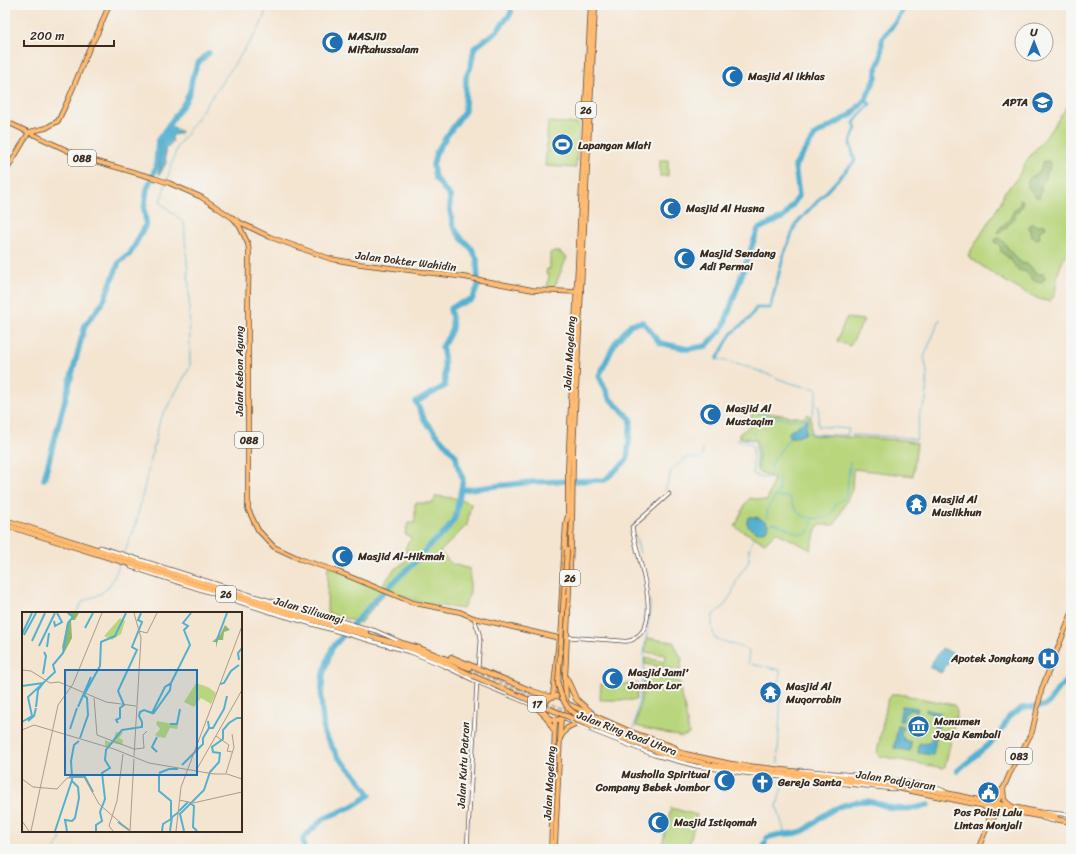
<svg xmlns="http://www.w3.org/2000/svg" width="1076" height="854" font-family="Sriracha,sans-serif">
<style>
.green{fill:#b9d67d;stroke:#7a804e}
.forest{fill:#92b76c;stroke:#667045}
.water{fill:#52b1d0;stroke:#466e77}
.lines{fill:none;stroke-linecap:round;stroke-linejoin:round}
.stream{stroke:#52b1d0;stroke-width:1}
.canal{stroke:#52b1d0;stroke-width:3}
.river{stroke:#52b1d0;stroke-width:5.5}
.highway-tunnel{stroke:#cfc0ad;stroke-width:4.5;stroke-dasharray:4.5 2;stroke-linecap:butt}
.minor-casing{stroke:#574639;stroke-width:4.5}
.major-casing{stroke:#574639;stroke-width:5.5}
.highway-casing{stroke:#574639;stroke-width:6}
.minor{stroke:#fff;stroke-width:3}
.major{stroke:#febb71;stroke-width:4}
.highway{stroke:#febb71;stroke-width:4.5}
.highway-bridge-casing{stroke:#574639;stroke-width:6;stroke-linecap:butt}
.highway-bridge{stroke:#febb71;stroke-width:4.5}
.labels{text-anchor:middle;stroke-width:4;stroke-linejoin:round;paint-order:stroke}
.shield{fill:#f6f6f2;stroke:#73675e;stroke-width:1}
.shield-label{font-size:10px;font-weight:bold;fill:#3b2a1e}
.poi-label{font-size:11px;font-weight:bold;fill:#3b2a1e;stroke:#f6f6f2;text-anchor:start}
.street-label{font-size:11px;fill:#3b2a1e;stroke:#f6f6f2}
.inset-river{fill:none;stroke:#52b1d0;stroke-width:2}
.inset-road{fill:none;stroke:#aa9a89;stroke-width:1}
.view{fill:#1f6fb2;fill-opacity:0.15;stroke:#1f6fb2;stroke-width:2}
.inset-edge{fill:none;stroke:#3b2a1e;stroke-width:2}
</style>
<rect width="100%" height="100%" fill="#f6f6f2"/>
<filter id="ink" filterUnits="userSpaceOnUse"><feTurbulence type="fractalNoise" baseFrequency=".025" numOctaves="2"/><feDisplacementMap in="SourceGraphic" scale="8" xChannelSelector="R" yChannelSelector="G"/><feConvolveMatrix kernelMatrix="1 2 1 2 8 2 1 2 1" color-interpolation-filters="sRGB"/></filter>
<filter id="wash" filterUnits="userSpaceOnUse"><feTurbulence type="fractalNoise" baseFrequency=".012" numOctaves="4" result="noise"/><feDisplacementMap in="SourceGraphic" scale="16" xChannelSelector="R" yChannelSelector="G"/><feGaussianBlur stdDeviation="0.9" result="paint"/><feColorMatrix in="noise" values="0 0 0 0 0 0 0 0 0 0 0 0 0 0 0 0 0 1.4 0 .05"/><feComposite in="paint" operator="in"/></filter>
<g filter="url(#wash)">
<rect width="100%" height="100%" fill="#f4e5d1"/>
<g class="green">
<path d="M1067,107L1071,108V248C1065,256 1060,265 1058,274C1055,284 1058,294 1050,301C1035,303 985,268 970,258L968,255L1000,204L1005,191L1015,182L1027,160L1045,138Z"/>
<polygon points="548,122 579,124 576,168 545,166"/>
<rect x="660" y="160" width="8" height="16"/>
<polygon points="552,252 561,252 561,254 567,257 554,288 547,287 549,275 546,274 547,269 550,269 550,253"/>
<polygon points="846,318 864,320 850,346 837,341"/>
<polygon points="752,409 774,414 804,418 807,414 811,417 811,435 903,440 917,443 913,476 854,469 853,470 852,490 835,524 833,525 819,525 816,530 811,550 776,532 765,543 735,527 746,502 750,498 767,501 774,478 757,471 756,440 740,437 739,434 751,425"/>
<path d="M436,496L454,498L471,503L467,525L440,552L452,564L470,569V592L463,609L422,603L381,587L393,571L407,560C404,550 405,545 412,538L405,534L408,523H415V503H433Z"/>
<polygon points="328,565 386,592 360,623 327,613"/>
<polygon points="647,638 674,642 675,646 682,659 680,670 645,664 645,658 665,662 666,655 645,652"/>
<polygon points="645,676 680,682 681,696 684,703 689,734 682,737 636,726"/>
<polygon points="601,684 638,684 636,700 600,700"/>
<polygon points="893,694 899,694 954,705 956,708 957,713 945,767 943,768 879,756 877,753 888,698"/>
<polygon points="671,808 697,815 688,849 661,849"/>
</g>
<g class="forest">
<path d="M1048,161L1051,164L1049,170L1046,172L1045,180L1041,185V191L1039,198C1032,195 1023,185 1030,178C1032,175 1036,175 1039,173L1043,162Z"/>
<path d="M1020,199L1023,200V206L1020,208L1019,211L1015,214V218C1007,224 1009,229 997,233C999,226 1007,224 1010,218C1013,213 1014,208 1020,205Z"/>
<polygon points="1031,224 1034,224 1037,226 1044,224 1046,227 1043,230 1039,231 1040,238 1035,239 1031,236 1029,227"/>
<path d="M999,238L1003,241L1014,256L1022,263L1027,264L1039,275L1042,273L1045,276V278L1041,283L1033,280L1026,272L1018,270L1010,259L1001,252C1001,246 1000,244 994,242L995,239Z"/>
</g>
<g class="water">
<path d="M170,126L182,132L179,134L173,135L172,138L173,141L165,150L166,163L160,174H158C164,153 152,147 170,126Z"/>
<polygon points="808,419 805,434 797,437 789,437 789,432"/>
<path d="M749,517C756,516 763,519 768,524C769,540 739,529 749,517Z"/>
<polygon points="942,648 954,654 941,673 929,667"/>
<polygon points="902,706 918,708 917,711 910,709 907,713 905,712 903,721 899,721"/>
<polygon points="926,709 941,713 938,728 934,728 936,719 933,716 933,714 926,712"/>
<polygon points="898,726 903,726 901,735 904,738 904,740 911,742 910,751 894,748"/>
<polygon points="933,732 937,733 933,755 918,753 919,743 927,744 929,741 931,741"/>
</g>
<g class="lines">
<g class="stream">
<polyline points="167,180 177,147 260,27 268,5"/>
<polyline points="717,359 733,363"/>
<polyline points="736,364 751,368"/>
<polyline points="753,369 773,376"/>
<polyline points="776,378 797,385 817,389"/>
<polyline points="815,404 819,407 818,426 849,429 847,435"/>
<path d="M759,413C774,417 792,422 808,419L812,414L817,391"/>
<polyline points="805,430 811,434 847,435"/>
<polyline points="752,431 754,435"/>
<polyline points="852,435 902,437 916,440 920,411 926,401 927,370 924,357 940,319"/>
<polyline points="738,440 739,439 753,440 754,437"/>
<polyline points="737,441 751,444 753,448 753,474 762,478 768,477 773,478 774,476"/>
<polyline points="759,444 759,468"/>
<polyline points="777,455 791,436"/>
<polyline points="702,456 703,448"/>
<polyline points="687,457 700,459"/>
<polyline points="701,459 702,458"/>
<polyline points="771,470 771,467 776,456"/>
<polyline points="665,491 671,471 686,458"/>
<polyline points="775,497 782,497"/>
<path d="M782,497H789C792,502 793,507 797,511C803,519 822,521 830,515C833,513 834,507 836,504"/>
<polyline points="774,498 779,490 779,477"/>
<polyline points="838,503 844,499 847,492 850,462"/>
<polyline points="766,519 767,518 767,509 774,499"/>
<path d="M771,523C783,523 793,535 805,534L810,530L813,519"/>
<polyline points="635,535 640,553"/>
<polyline points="124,554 136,523 160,420 190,367 189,287 184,223 160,202 166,183"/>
<path d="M76,613L83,601C109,592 110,587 120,563"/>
<polyline points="649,620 650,603 649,599"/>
<polyline points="647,630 648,622"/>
<polyline points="748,663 749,650 714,638 712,623 713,615 724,606 732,593 738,577 748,563 749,558 749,549 753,539"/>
<polyline points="751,664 764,667"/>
<polyline points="767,667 780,670 779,685"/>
<polyline points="644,673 644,652 647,632"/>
<polyline points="634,728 643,677"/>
<polyline points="778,754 781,691"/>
<polyline points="778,763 778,757"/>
<polyline points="780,780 782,787 777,806 785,834"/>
<polyline points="55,849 60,840 61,831"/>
</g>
<polyline class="canal" points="717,359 731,334 750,318 756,308 770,308 784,254 796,224 855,161 850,143 856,128 854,123 858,117 870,104 865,100"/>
<g class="river">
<polyline points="104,300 119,262 130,254 145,226 146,222 144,209 147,189 156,167 158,140 185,102 190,91 192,78 198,63 209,53"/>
<path d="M434,431L425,421L416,402L445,386L444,357L442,347C452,332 455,327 450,309L458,304L472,300L478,286L477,259L472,249L461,238L453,226L450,210V196L435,178L433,165L436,153L446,137L465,111L466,77L471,66L474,48L497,31L511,13V5"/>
<polyline points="436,434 456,456 458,467 463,479 461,490"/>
<polyline points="44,479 85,325 102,304"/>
<polyline points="957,771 998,737 1009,717 1022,708 1043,706 1048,704 1058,689 1071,677"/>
<path d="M767,838C777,833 790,835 800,832C807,831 812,824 818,820C831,809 848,802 865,801C874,801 883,806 892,808C904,810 917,808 928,805"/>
<polyline points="304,849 303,838 323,819 353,806 370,795 358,778 338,757 324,733 321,699 323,674 332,648 374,601 415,562 430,545 445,532 455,518 461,490 533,482 605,480 627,460 631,419 610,399 599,376 615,343 631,324 643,322 660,343 688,349 706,346 723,328 758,229 784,217 799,196 795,166 815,135 851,115 865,100 876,77 876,69 881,58 882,38 897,20 905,5"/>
<polyline points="762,849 765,843"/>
</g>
</g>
</g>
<g filter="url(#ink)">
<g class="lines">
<g class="highway-tunnel">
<polyline points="469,668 577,716"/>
<polyline points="591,721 642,741"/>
</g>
<defs>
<g id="minor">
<polyline points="100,547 254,596 376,631 401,642"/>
<polyline points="131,567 273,613 413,653 442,665 477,682 535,706 544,712"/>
<polyline points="474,618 479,633 480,641 478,668"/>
<path d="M567,637C581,638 596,639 610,640C615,640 623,642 628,641C631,641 634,639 636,637C664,620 635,552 632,527L669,494"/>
<polyline points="538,705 541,700 540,694"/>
<polyline points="563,717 578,725 654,755 696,766 743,773 893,789"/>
<path d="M800,770C822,772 936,781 947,793"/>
<polyline points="1042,812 1071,815"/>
<polyline points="1042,818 1053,821"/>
<polyline points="467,849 477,682"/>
</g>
<g id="major">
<polyline points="5,121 81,157 154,178 169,183 201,197 239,222 270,237 331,259 360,264 464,277 533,290 577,292"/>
<polyline points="5,173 29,132 46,128 58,121 68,100 89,49 98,32 109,5"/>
<polyline points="233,218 240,227 248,244 249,252 248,304 248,509 258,530 274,547 300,559 336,571 414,603 460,612 474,618 559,638"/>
<polyline points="537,708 546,717 554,731"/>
<polyline points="561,737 567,728 575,724"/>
<polyline points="551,849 555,720"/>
<polyline points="555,849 561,718"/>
<polyline points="978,849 1009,775 1032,732 1042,688 1071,615"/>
</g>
<g id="highway">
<polyline points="5,520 276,606 366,632"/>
<polyline points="5,525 269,608 398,644 435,658 473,676"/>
<polyline points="561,610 566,524 568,516 568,473 571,406 591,5"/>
<polyline points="398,642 419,648 469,668"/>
<polyline points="451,657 532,691 551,697"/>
<polyline points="567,679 576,699 592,713"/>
<circle cx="556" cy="708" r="12"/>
<polyline points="553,696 559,639"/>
<polyline points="566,701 565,678 572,519 573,449 595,5"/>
<polyline points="568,704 631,732 674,747 679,753"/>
<polyline points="601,730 664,754 712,765 744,770 888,786 995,808 1071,822"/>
<polyline points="642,741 685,754 731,764 902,784 1056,816"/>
<polyline points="1003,789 1004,800 1011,806"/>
<polyline points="985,800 996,796 1003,789"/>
<polyline points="984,806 989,813 989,822"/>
<polyline points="989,822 997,814 1005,811"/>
</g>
</defs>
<use href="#minor" class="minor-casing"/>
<use href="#major" class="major-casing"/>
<use href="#highway" class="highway-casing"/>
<use href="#minor" class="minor"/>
<use href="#major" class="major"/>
<use href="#highway" class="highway"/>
<defs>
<g id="highway-bridge">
<path d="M567,550L558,684C567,721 579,710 601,730"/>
<polyline points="473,676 592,727"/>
</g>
</defs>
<use href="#highway-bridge" class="highway-bridge-casing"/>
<use href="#highway-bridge" class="highway-bridge"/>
</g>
</g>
<defs>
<symbol id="mosque-disc" viewBox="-11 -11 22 22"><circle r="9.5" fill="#1f6fb2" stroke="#f6f6f2"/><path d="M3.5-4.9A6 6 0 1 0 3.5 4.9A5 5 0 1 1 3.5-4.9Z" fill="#fff"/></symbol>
<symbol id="university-disc" viewBox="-11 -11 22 22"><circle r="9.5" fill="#1f6fb2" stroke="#f6f6f2"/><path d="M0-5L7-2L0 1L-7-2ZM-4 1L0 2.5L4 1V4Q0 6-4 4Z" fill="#fff"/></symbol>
<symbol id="stadium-disc" viewBox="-11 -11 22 22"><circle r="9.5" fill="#1f6fb2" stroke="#f6f6f2"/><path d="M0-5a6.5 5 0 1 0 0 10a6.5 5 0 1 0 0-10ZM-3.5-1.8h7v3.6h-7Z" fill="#fff"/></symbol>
<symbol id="temple-disc" viewBox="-11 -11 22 22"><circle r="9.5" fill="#1f6fb2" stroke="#f6f6f2"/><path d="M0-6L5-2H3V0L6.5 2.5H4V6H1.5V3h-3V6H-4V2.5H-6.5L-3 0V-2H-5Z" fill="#fff"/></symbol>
<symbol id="hospital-disc" viewBox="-11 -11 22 22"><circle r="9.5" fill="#1f6fb2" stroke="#f6f6f2"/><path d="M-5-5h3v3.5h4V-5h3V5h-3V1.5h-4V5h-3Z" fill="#fff"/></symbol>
<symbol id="museum-disc" viewBox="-11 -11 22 22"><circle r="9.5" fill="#1f6fb2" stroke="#f6f6f2"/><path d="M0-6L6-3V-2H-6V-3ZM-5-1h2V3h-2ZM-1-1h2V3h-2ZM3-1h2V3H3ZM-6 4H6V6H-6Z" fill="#fff"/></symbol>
<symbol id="church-disc" viewBox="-11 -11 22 22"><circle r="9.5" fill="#1f6fb2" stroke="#f6f6f2"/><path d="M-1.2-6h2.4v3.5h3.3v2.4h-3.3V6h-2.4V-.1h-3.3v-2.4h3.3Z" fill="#fff"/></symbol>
<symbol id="civic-disc" viewBox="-11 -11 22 22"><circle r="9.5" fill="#1f6fb2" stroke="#f6f6f2"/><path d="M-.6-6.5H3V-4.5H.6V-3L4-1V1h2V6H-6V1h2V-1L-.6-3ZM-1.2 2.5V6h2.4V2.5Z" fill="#fff"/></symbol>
</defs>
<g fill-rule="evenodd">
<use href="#mosque-disc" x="320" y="30" width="25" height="25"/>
<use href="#mosque-disc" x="720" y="64" width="25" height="25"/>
<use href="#university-disc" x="1030" y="90" width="25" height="25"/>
<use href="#stadium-disc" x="550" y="132" width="25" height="25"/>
<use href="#mosque-disc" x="658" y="196" width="25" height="25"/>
<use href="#mosque-disc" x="672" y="246" width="25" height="25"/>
<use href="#mosque-disc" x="698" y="402" width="25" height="25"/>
<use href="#temple-disc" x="904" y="492" width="25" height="25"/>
<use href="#mosque-disc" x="330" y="544" width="25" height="25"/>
<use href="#hospital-disc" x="1036" y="646" width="25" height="25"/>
<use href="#mosque-disc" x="600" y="666" width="25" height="25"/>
<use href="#temple-disc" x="758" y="680" width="25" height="25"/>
<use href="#museum-disc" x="906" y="714" width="25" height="25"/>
<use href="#mosque-disc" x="712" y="768" width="25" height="25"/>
<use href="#church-disc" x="750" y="770" width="25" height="25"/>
<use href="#civic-disc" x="976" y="780" width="25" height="25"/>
<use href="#mosque-disc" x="646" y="810" width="25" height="25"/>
</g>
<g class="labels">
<g class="shield">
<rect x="576" y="102" width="20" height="16" rx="3"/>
<rect x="68" y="150" width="28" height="16" rx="3"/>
<rect x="235" y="432" width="28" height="16" rx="3"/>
<rect x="560" y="570" width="20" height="16" rx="3"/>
<rect x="216" y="586" width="20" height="16" rx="3"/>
<rect x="528" y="696" width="18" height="16" rx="3"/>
<rect x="1006" y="748" width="26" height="16" rx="3"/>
</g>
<g class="shield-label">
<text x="586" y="114">26</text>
<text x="82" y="162">088</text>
<text x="249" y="444">088</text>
<text x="570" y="582">26</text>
<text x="226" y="598">26</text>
<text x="537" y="708">17</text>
<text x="1019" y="760">083</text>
</g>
<g class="poi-label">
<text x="348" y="40">MASJID<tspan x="348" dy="13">Miftahussalam</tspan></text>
<text x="748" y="80">Masjid Al Ikhlas</text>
<text x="1028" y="106" text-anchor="end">APTA</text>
<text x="578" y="149">Lapangan Mlati</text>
<text x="686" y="212">Masjid Al Husna</text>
<text x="700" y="257">Masjid Sendang<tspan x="700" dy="13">Adi Permai</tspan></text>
<text x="726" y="412">Masjid Al<tspan x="726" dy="13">Mustaqim</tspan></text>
<text x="932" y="503">Masjid Al<tspan x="932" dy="13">Muslikhun</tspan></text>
<text x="358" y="560">Masjid Al-Hikmah</text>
<text x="1034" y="662" text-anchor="end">Apotek Jongkang</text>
<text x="628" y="676">Masjid Jami'<tspan x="628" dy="13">Jombor Lor</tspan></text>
<text x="786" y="690">Masjid Al<tspan x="786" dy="13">Muqorrobin</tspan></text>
<text x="934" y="725">Monumen<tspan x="934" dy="13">Jogja Kembali</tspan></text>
<text x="710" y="778" text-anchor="end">Musholla Spiritual<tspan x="710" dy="13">Company Bebek Jombor</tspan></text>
<text x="778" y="786">Gereja Santa</text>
<text x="988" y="816" text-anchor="middle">Pos Polisi Lalu<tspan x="988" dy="13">Lintas Monjali</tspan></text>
<text x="674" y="826">Masjid Istiqomah</text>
</g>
<g class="street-label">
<text transform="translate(406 261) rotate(7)" y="4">Jalan Dokter Wahidin</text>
<text transform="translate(569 353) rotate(-87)" y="4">Jalan Magelang</text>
<text transform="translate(239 371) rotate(-90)" y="4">Jalan Kebon Agung</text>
<text transform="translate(309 610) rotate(16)" y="4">Jalan Siliwangi</text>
<text transform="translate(627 733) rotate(21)" y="4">Jalan Ring Road Utara</text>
<text transform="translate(463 765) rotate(-87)" y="4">Jalan Kutu Patran</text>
<text transform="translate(896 780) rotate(9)" y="4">Jalan Padjajaran</text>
<text transform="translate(549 783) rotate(-87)" y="4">Jalan Magelang</text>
</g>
</g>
<g transform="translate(22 612)">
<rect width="220" height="220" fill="#f4e5d1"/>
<path d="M98,6L103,9L99,22L90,28L82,24ZM174,71L186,75L194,81L189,92L179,86L172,95L162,90ZM135,109L156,113L155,117L148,116L143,126L137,125L133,123L138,117L134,112ZM94,120H101L97,126L101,128L100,133L91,131L87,135L83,134V128L90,131Z" fill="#b9d67d"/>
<path d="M45,1H57L53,8H49L50,26L42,41L40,35L45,12L50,5ZM203,13L208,18L202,20L201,28H196L194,36V30H190L198,23Z" fill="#92b76c"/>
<path class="inset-river" d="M32,9L33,14L40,10L35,1M63,16L71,1M0,22L10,1M2,23L14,1M10,29L23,1M194,30L205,1M17,34L33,1M25,35L27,21M217,48L216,41L220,36M21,62L24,44L22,40M198,72L202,71L209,59L217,53M0,74L21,71M14,95L16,78L23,69M56,95L69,65M131,102L148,78L149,71M6,109L12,104L14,96M0,110L10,104L6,85L33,60L31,53L41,41L46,11L51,5L46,1M96,111L94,108L98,106V96L102,93L96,79L115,38L110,35L120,10L116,8L119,1M148,112H155L158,97M187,116H191L202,97L205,84M48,117L55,96M58,126L66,103L65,86L62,83L78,54L79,30L93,24L104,1M135,140L130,135L135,125M160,153L181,132V126L187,116L186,109M137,161L147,157H156M137,162V179L149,189V207L141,212L140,219M47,165H63L71,180M50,165L49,149L52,133L57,129M168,191L172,194L171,215L175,219M157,199L166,190M96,210L107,218M33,219L50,168M45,219L43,208L50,209L53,206L57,186L56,175L50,169V165M74,219V213L80,209L78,200L83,187L80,161L88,156L83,148L84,138L100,118L120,115V110L117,104L118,100L122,98L130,101L143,75L149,71L168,33L162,18L166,14L161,11L169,1M148,219L150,205L157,200M162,219L158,202L182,178L188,160L197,150L198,141L191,140L190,135L201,127V118L207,111L215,106H220"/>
<path class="inset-road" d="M112,1L119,26L112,144M117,19L125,21L135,1M0,58L9,59L28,71L37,70L84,90L114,94M72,86L75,123L112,137M0,118L12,113L92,137L127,151L192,162H205L220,167M194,124L207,133L205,139L210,140M113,137L122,136L121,123L125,119M175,157L220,78M204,161L212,135L210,122M0,167L11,175L35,177L45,166L62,165L77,192L108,219M157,188L171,191L220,180M0,209L7,219M9,219L36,93L51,72L80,1M91,219L87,214L95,189L101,142M108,219L112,147M154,219L159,175L220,14"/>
<path class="view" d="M43,58H175V163H43Z"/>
<rect width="220" height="220" class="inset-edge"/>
</g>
<rect width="1076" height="854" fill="none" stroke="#f6f6f2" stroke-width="20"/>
<g transform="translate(1034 42)"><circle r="19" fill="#f6f6f2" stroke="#aba49d"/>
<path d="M0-3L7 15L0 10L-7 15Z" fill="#1f6fb2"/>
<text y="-6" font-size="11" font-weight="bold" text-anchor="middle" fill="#3b2a1e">U</text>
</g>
<path d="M24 40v6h90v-6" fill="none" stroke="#3b2a1e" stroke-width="2"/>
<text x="30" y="40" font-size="12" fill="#3b2a1e" stroke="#f6f6f2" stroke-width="3" paint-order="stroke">200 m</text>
</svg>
